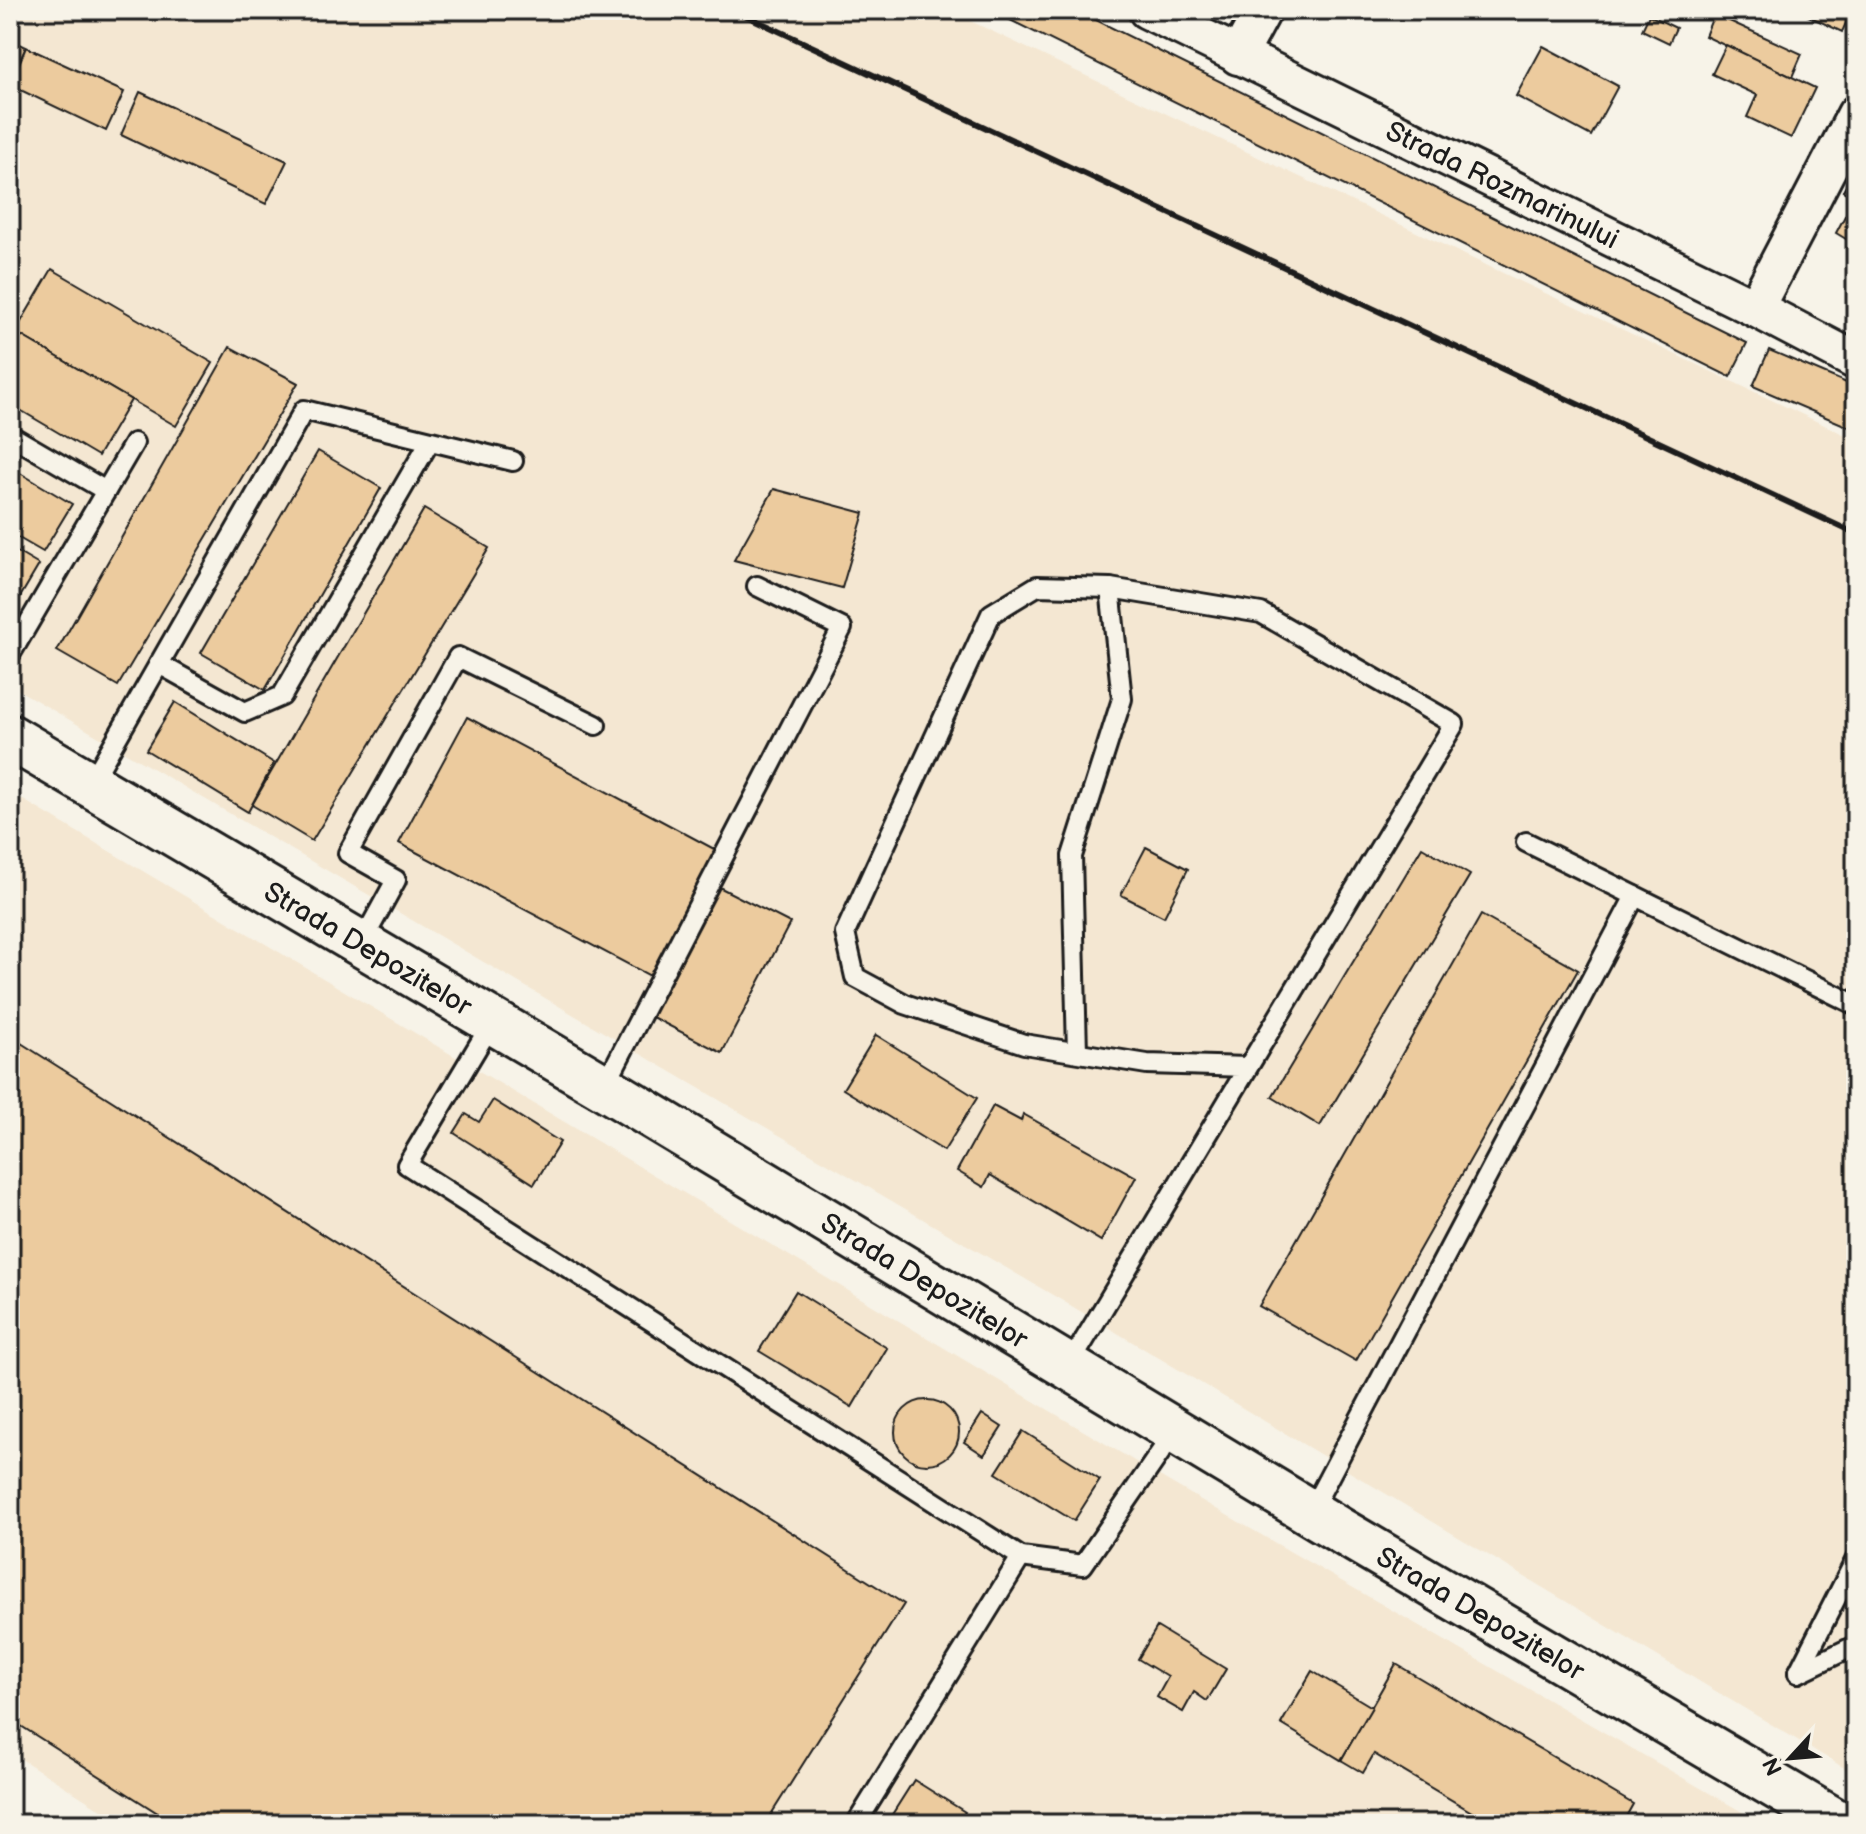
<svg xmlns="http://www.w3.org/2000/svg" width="1866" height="1834" font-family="'Balsamiq Sans',sans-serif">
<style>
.built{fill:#f4e7d2}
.building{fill:#eccb9e;stroke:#1c1c1c;stroke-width:2}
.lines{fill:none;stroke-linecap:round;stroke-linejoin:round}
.lane-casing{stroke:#1c1c1c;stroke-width:24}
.street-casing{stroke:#1c1c1c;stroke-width:42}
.secondary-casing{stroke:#1c1c1c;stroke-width:50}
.lane{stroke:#f7f3e8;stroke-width:18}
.street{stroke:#f7f3e8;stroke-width:36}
.secondary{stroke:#f7f3e8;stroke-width:44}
.rail{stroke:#1c1c1c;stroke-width:6}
.labels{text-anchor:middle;stroke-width:8;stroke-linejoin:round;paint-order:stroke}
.street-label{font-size:28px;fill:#1c1c1c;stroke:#f7f3e8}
</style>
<rect width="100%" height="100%" fill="#f7f3e8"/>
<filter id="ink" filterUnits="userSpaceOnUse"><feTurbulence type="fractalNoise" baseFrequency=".0125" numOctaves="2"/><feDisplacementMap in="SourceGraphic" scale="16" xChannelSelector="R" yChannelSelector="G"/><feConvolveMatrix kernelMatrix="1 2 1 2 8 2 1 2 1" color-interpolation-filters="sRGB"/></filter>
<g filter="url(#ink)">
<g class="built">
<polygon points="10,10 947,10 1856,440 1856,1775 1109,1328 10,685"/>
<polygon points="10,792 1173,1484 1763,1824 124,1824 10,1752"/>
</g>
<g class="building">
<polygon points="990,10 1076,10 1747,343 1730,377"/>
<polygon points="1796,10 1852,10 1842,32"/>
<polygon points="1714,14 1802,54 1792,77 1705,36"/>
<polygon points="1649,15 1676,28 1669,43 1642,30"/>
<polygon points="10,39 26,47 10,82"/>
<polygon points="1726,45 1815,88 1791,138 1747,117 1757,95 1712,74"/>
<polygon points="1543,46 1618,86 1591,136 1516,96"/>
<polygon points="26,47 124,92 106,131 10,85"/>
<polygon points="140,92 287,161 266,204 121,135"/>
<polygon points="1856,168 1856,198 1843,191"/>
<polygon points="1855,197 1856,198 1856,245 1836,233"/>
<polygon points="52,269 213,363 176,426 15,332"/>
<polygon points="10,329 131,400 98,456 10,404"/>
<polygon points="230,347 298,383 118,686 57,651"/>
<polygon points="1769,350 1856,387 1856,430 1753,386"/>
<polygon points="318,451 381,488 265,690 201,653"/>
<polygon points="10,467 72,504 43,552 10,533"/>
<polygon points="774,489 864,513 842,588 734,560"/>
<polygon points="424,509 489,548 312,841 252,805"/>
<polygon points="10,548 39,565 10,614"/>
<polygon points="175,702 274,763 248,812 146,750"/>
<polygon points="467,717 716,850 650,976 399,843"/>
<polygon points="1146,847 1188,869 1164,917 1121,895"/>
<polygon points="1422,847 1470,875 1320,1126 1272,1097"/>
<polygon points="719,887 790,923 722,1053 652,1017"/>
<polygon points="1481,915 1578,970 1356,1361 1259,1306"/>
<polygon points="876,1035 977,1098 944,1151 843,1089"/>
<polygon points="10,1036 904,1604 765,1824 175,1824 10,1719"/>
<polygon points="493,1100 560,1142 534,1184 454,1133 466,1114 479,1122"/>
<polygon points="993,1106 1021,1121 1023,1114 1136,1177 1101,1241 990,1175 984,1187 957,1171"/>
<polygon points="796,1291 887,1348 852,1407 759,1351"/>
<circle cx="927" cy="1432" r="32"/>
<polygon points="982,1414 1002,1427 984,1455 964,1442"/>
<polygon points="1023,1431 1100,1480 1074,1521 996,1473"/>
<polygon points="1157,1627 1226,1669 1207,1701 1194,1692 1183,1712 1157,1697 1168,1677 1138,1659"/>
<polygon points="1396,1664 1633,1804 1622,1824 1492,1824 1374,1754 1363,1773 1341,1760"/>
<polygon points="1312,1671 1372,1707 1341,1760 1281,1724"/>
<polygon points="914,1780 965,1812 957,1824 886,1824"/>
</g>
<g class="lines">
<defs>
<g id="lane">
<polyline points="10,435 106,491"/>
<polyline points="10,655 134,443"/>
<polyline points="159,664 245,712 282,696 430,441"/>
<polyline points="90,785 304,410 513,461"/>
<polyline points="1526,842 1856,1005"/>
<polyline points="361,944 396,880 348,853 458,657 596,725"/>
<polyline points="493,1021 407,1165 1021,1557 1083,1565 1175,1431"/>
<polyline points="1077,1052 1072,856 1122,699 1110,588"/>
<polyline points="604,1087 842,628 757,586"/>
<polyline points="1068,1367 1091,1329 1454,724 1261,613 1110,588 1037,586 991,614 845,933 855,977 905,1004 1024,1044 1147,1064 1248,1067"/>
<polyline points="1310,1513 1635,896"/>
<polyline points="1798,1673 1856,1559"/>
<polyline points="1798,1673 1856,1645"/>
<polyline points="856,1824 1021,1557"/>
</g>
<g id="street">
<path id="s1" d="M1147,10L1755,308L1856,361"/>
<polyline points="1238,56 1263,10"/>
<polyline points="1755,308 1856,114"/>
</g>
<g id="secondary">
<path id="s2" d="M10,737L604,1087L1341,1531L1840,1824"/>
</g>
</defs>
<use href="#lane" class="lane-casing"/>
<use href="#street" class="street-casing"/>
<use href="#secondary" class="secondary-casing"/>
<use href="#lane" class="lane"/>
<use href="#street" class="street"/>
<use href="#secondary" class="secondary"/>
<polyline class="rail" points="734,10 1856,534"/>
</g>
</g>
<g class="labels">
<g class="street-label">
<text dy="10" stroke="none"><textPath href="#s1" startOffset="396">Strada Rozmarinului</textPath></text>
<text dy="10" stroke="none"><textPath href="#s2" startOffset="416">Strada Depozitelor</textPath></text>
<text dy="10" stroke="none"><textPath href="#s2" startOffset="1064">Strada Depozitelor</textPath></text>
<text dy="10" stroke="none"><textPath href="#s2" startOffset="1712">Strada Depozitelor</textPath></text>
</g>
</g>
<rect width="1866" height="1834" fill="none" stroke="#f7f3e8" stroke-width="40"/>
<rect x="20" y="20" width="1826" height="1794" fill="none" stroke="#1c1c1c" stroke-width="3" filter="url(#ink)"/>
<g transform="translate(1790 1758) rotate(244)" stroke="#f7f3e8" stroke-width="6" paint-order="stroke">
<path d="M0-6L14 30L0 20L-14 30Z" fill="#1c1c1c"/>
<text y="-12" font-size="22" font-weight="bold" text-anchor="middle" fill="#1c1c1c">N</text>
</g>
</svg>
